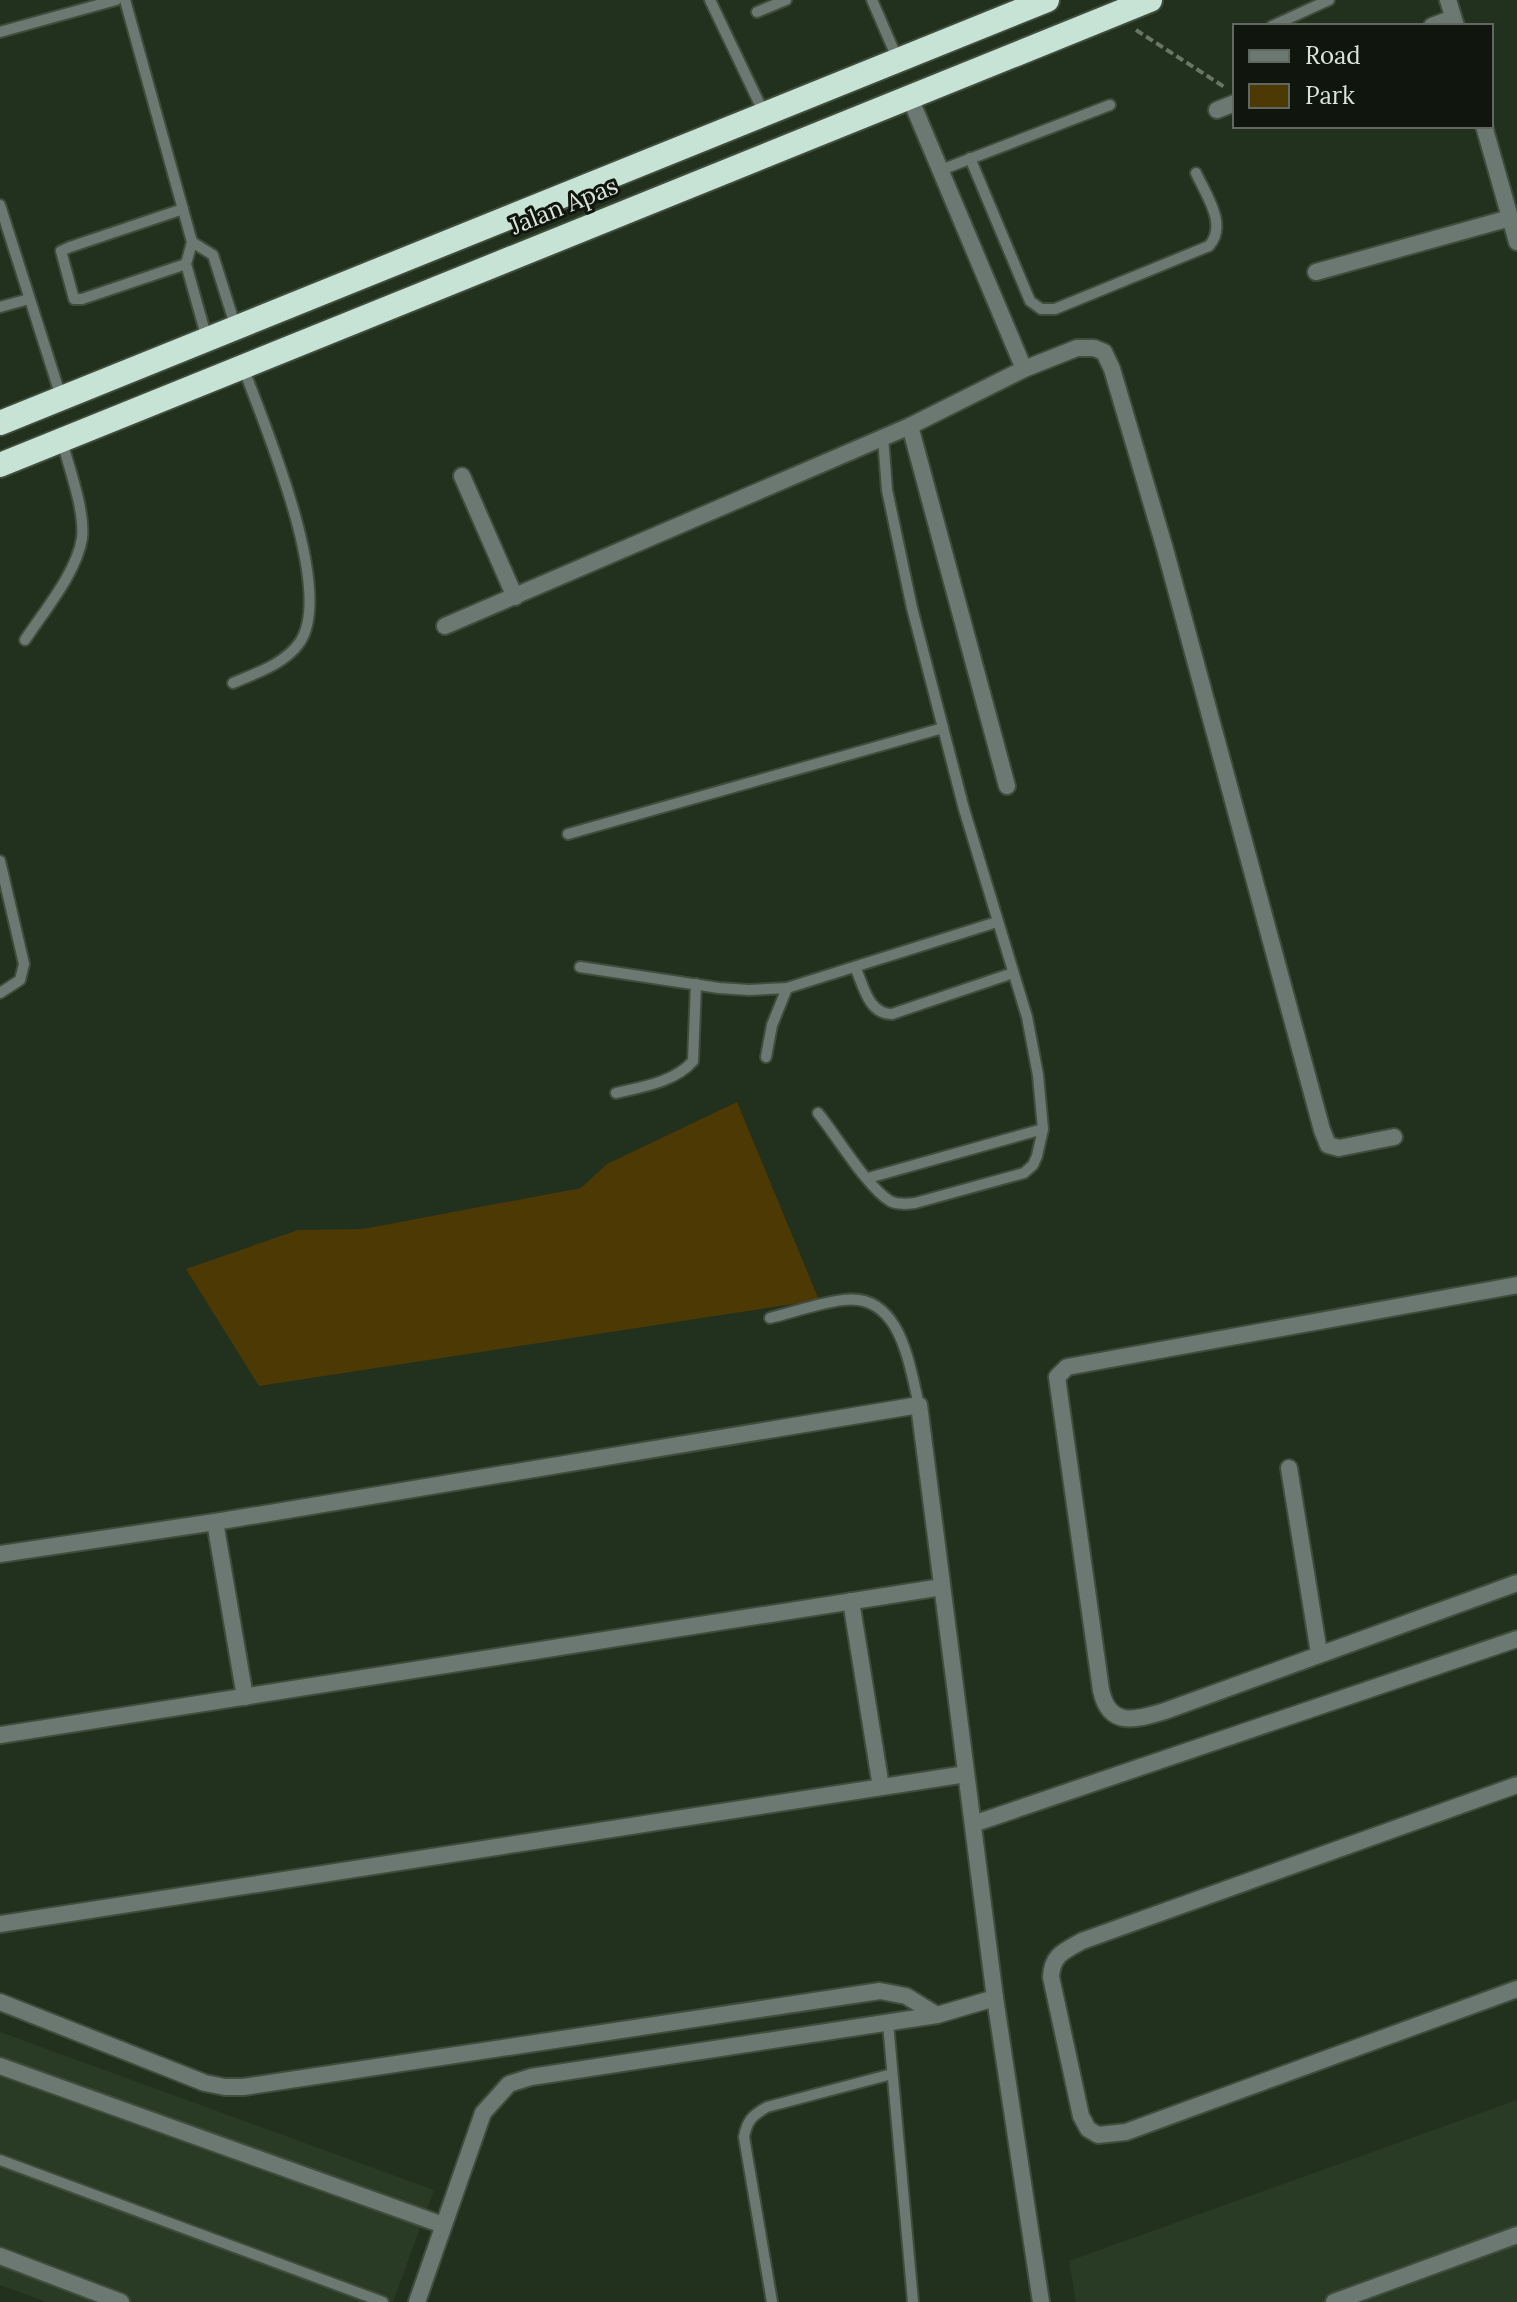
<svg xmlns="http://www.w3.org/2000/svg" width="1517" height="2302" font-family="Lora,serif">
<style>
.built{fill:#2a3b25}
.green{fill:#4d3904}
.lines{fill:none;stroke-linecap:round;stroke-linejoin:round}
.lane-casing{stroke:#404d3c;stroke-width:14}
.street-casing{stroke:#404d3c;stroke-width:20}
.highway-casing{stroke:#404d3c;stroke-width:28}
.path{stroke:#697565;stroke-width:4;stroke-dasharray:8 4;stroke-linecap:butt}
.lane{stroke:#6c7872;stroke-width:10}
.street{stroke:#6c7872;stroke-width:16}
.highway{stroke:#c6e3d6;stroke-width:24}
.labels{text-anchor:middle;stroke-width:6;stroke-linejoin:round;paint-order:stroke}
.street-label{font-size:24px;fill:#dbe4d9;stroke:#10160e}
</style>
<rect width="100%" height="100%" fill="#22301e"/>
<g class="built">
<polygon points="0,2032 434,2190 393,2302 47,2302 0,2285"/>
<polygon points="1517,2100 1517,2302 1076,2302 1069,2261"/>
</g>
<polygon class="green" points="737,1102 819,1300 259,1386 186,1269 298,1230 363,1229 581,1188 607,1164"/>
<g class="lines">
<defs>
<g id="lane">
<polyline points="125,0 192,242 186,264 207,339"/>
<polyline points="710,0 764,113"/>
<polyline points="872,0 898,60"/>
<polyline points="757,12 786,0"/>
<polyline points="1272,26 1329,0"/>
<polyline points="0,32 116,0"/>
<path d="M970,158L1030,301L1041,309H1055L1209,246C1228,225 1206,195 1196,173"/>
<polyline points="941,170 1110,105"/>
<polyline points="0,205 61,397"/>
<polyline points="183,209 70,247 61,251 74,299 82,299 186,264"/>
<polyline points="192,242 213,255 236,328"/>
<polyline points="0,307 29,299"/>
<path d="M25,640C44,611 77,572 82,538C85,510 69,468 62,441"/>
<path d="M233,683C256,673 285,664 300,642C335,590 264,424 243,367"/>
<polyline points="568,834 943,728"/>
<polyline points="0,861 24,964 20,980 0,993"/>
<polyline points="580,967 719,988 749,990 787,988 997,922"/>
<path d="M855,967C864,986 868,1014 892,1014L1013,973"/>
<polyline points="766,1057 772,1025 787,988"/>
<path d="M616,1093C642,1087 675,1082 693,1061L696,984"/>
<path d="M818,1113C836,1135 867,1187 890,1201C898,1205 907,1204 915,1203L1024,1173L1033,1165L1037,1156L1043,1129L1038,1075L1027,1017L964,809L912,608L887,490L883,437"/>
<polyline points="868,1178 1043,1129"/>
<path d="M770,1318C794,1312 819,1303 843,1300C901,1292 909,1365 919,1405"/>
<polyline points="888,2023 913,2302"/>
<polyline points="0,2160 383,2302"/>
<path d="M772,2302L744,2137C747,2120 753,2115 767,2107L892,2074"/>
</g>
<g id="street">
<polyline points="1448,0 1456,26"/>
<polyline points="1432,26 1453,18"/>
<polyline points="910,98 1024,369"/>
<polyline points="1217,110 1235,103"/>
<polyline points="1484,126 1517,242"/>
<polyline points="1316,272 1510,218"/>
<polyline points="910,426 1007,786"/>
<polyline points="462,476 515,597"/>
<polyline points="445,626 910,426 1024,369 1077,348 1094,348 1104,352 1112,369 1165,549 1322,1130 1328,1145 1339,1148 1394,1137"/>
<path d="M1517,1285L1067,1367L1057,1377L1101,1690C1109,1728 1135,1720 1165,1711L1517,1583"/>
<polyline points="1289,1468 1319,1653"/>
<polyline points="215,1522 245,1697"/>
<polyline points="0,1554 215,1522 919,1405 995,1998 1041,2302"/>
<polyline points="851,1601 881,1787"/>
<polyline points="0,1735 942,1587"/>
<path d="M1517,1785L1082,1941C1064,1951 1052,1955 1051,1977L1081,2116L1088,2129L1098,2135L1126,2132L1517,1989"/>
<polyline points="973,1824 1517,1639"/>
<polyline points="0,1924 966,1774"/>
<polyline points="0,2002 205,2083 225,2087 243,2087 880,1991 906,1996 937,2015"/>
<polyline points="0,2066 443,2225"/>
<polyline points="0,2256 121,2302"/>
<polyline points="417,2302 483,2113 509,2084 531,2077 937,2015 995,1998"/>
<polyline points="1334,2302 1517,2235"/>
</g>
<g id="highway">
<polyline points="0,423 1047,0"/>
<polyline points="0,465 1150,0"/>
</g>
</defs>
<use href="#lane" class="lane-casing"/>
<use href="#street" class="street-casing"/>
<use href="#highway" class="highway-casing"/>
<polyline class="path" points="1136,30 1226,88"/>
<use href="#lane" class="lane"/>
<use href="#street" class="street"/>
<use href="#highway" class="highway"/>
</g>
<g class="labels">
<g class="street-label">
<text transform="translate(564 206) rotate(-22)" y="8">Jalan Apas</text>
</g>
</g>
<rect x="1233" y="24" width="260" height="104" fill="#10160e" stroke="#61685f" stroke-width="2"/>
<rect x="1249" y="50" width="40" height="12" fill="#6c7872" stroke="#61685f" stroke-width="2"/>
<text x="1305" y="64" font-size="24" fill="#dbe4d9">Road</text>
<rect x="1249" y="84" width="40" height="24" fill="#4d3904" stroke="#61685f" stroke-width="2"/>
<text x="1305" y="104" font-size="24" fill="#dbe4d9">Park</text>
</svg>
